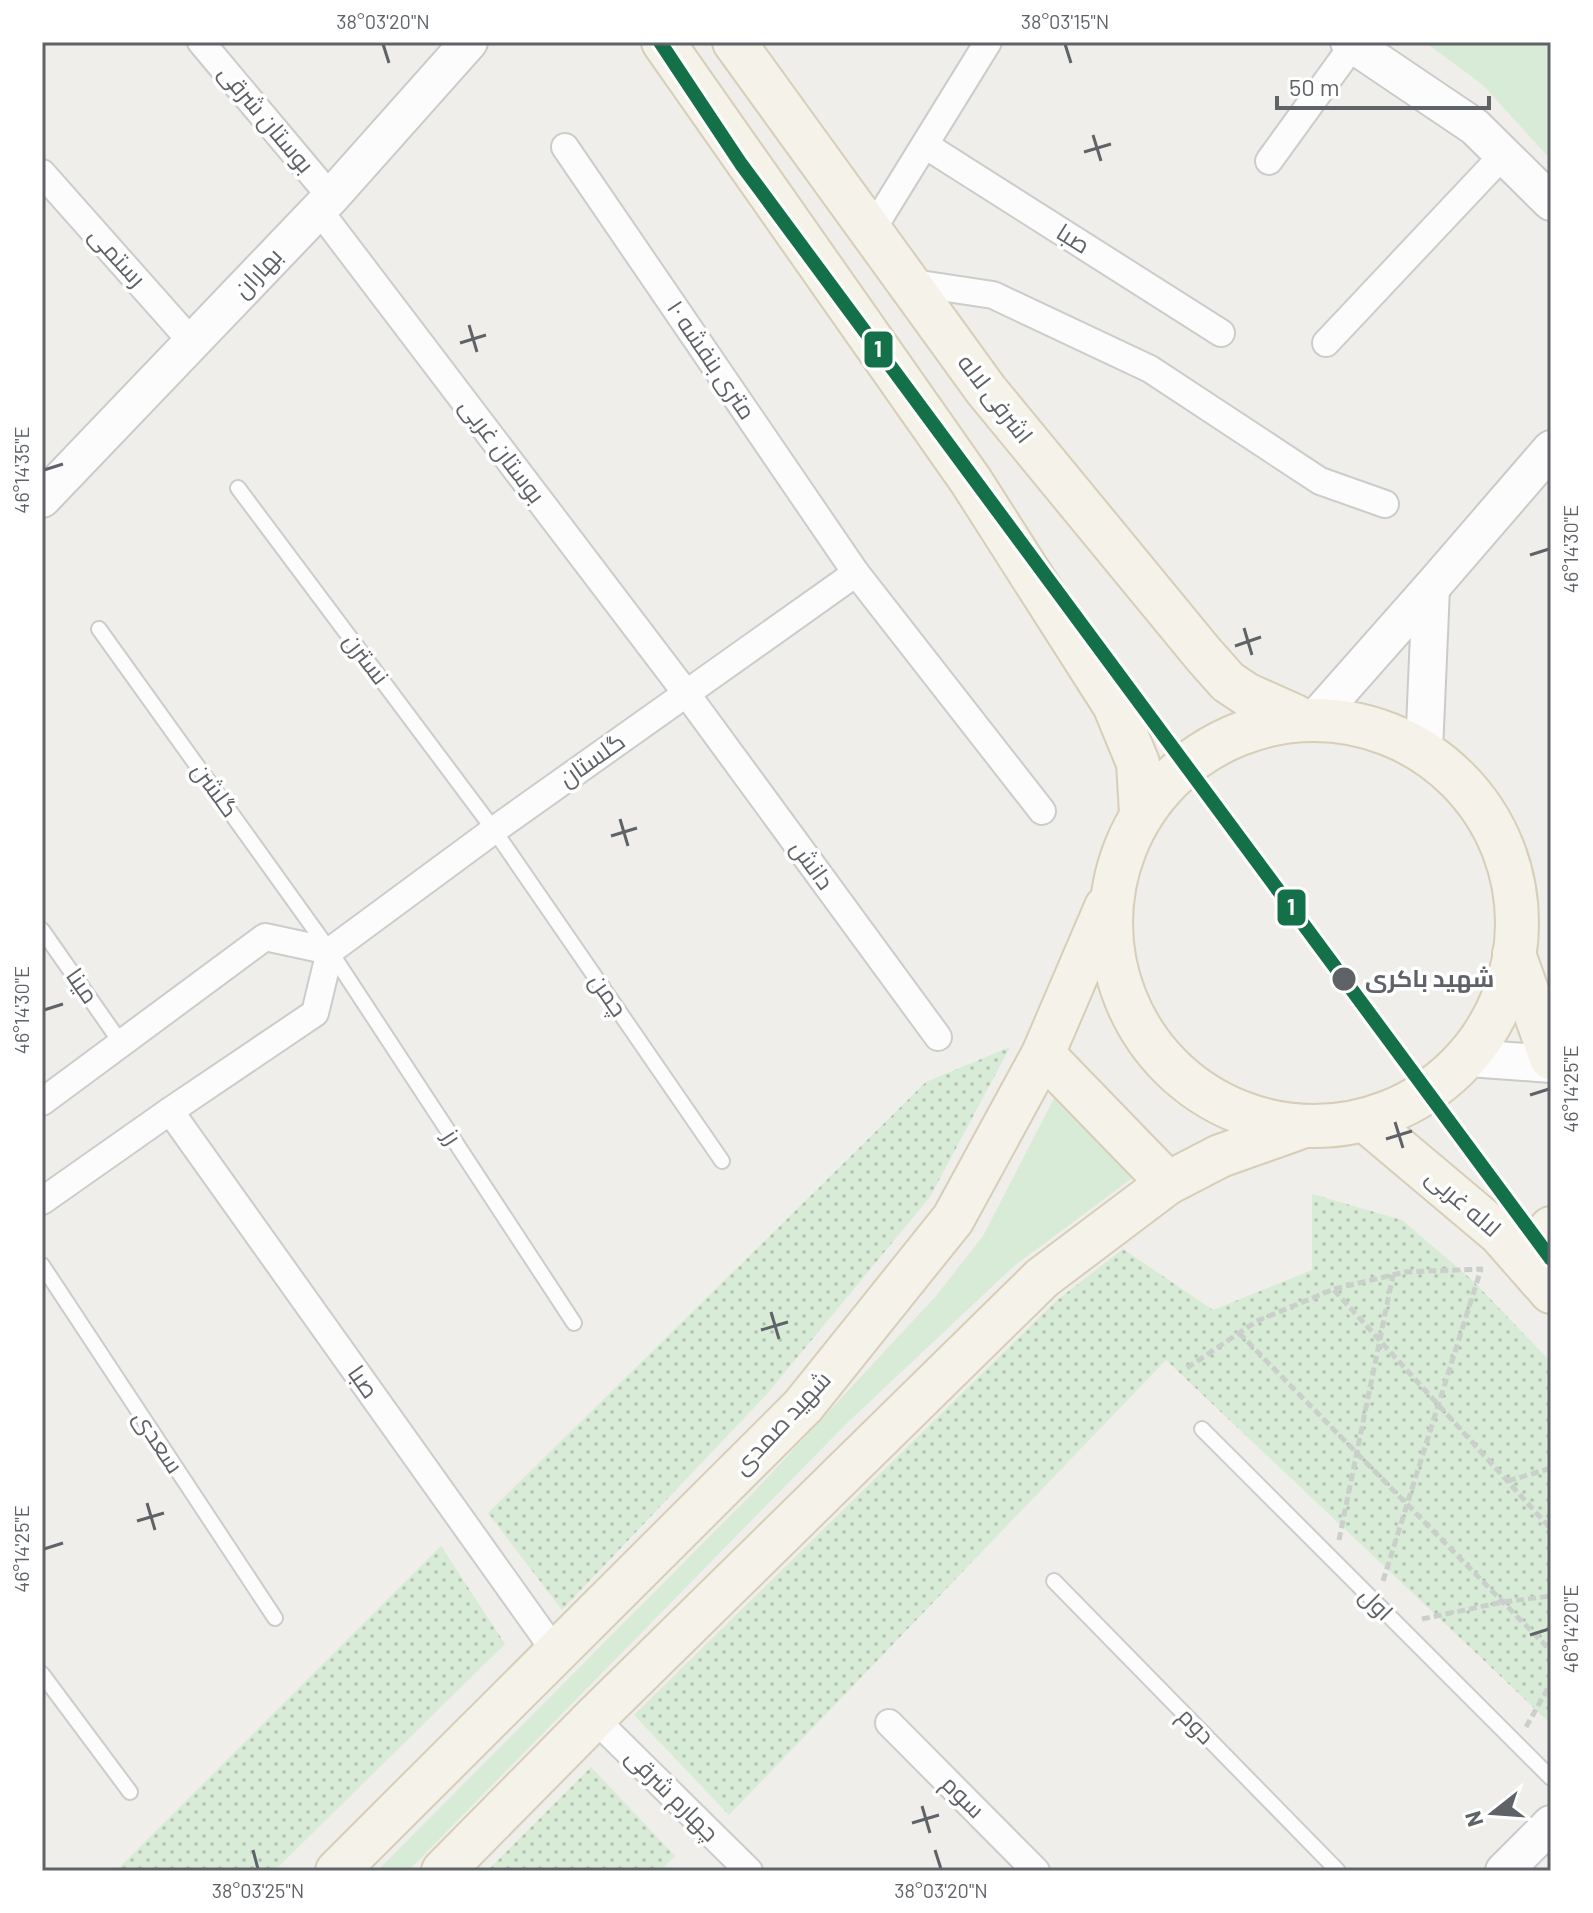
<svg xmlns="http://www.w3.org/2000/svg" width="1593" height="1913" font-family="Barlow,Cairo,sans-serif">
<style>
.green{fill:#d8ebd6}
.park{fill:url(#park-dots)}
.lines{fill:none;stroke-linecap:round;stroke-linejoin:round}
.lane-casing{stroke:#cbcccc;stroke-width:18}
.street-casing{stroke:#cbcccc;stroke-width:30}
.secondary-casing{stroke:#cacacb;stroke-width:40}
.primary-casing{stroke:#d7ceb8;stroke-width:46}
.path{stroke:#cacfcc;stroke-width:5;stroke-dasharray:8 4;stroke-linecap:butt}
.lane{stroke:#fdfcfc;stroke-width:14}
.street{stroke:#fdfcfc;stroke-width:26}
.secondary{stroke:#fdfcfc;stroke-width:36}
.primary{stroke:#f4f2e9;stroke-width:42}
.metro-1-casing{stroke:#fff;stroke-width:20}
.metro-1{stroke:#147049;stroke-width:14}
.ticks{fill:none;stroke:#5f6368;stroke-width:3}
.stop-dot{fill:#5f6368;stroke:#fff;stroke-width:3}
.labels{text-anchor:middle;stroke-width:7;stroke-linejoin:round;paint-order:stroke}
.street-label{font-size:24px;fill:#5f6368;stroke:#fff}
.stop-label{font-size:24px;font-weight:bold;fill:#5f6368;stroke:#fff;text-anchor:start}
.line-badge{stroke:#fff;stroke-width:3}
.badge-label{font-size:22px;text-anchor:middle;font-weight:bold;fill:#fff}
.neatline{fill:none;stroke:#5f6368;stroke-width:3}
.ticks-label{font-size:20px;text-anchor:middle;fill:#5f6368}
</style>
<defs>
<pattern id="park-dots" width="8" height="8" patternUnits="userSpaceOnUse" patternTransform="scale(2)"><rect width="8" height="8" fill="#d8ebd6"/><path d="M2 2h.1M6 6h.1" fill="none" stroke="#b2c2b1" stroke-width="1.8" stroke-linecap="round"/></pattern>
</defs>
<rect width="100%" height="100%" fill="#efeeea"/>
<g class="green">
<polygon points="1425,42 1551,42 1551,160 1483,85"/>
<polygon points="1062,1083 1143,1170 1014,1266 846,1424 408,1871 377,1871 752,1494 936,1296 983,1236"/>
</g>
<g class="park">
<polygon points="1010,1047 930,1197 766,1395 562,1610 488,1513 926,1082"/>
<polygon points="1312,1194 1402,1220 1471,1279 1551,1362 1551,1724 1166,1360 729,1815 634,1715 1056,1301 1123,1249 1213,1310 1312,1270"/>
<polygon points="441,1546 505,1644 274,1871 116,1871"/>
<polygon points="591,1767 675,1856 660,1871 487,1871"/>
</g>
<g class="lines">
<defs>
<g id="lane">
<polyline points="238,488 494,830 722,1161"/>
<polyline points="99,629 330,951 574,1323"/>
<polyline points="42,930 121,1043"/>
<polyline points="42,1265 275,1618"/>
<polyline points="1202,1429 1551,1778"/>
<polyline points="1054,1581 1338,1871"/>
<polyline points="42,1674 130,1792"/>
</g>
<g id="street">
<polyline points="201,42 331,197"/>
<polyline points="925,145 1221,333"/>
<polyline points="565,147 856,573 1042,811"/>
<polyline points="1269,161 1353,45"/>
<polyline points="42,173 192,342"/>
<polyline points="318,209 686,693 938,1037"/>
<polyline points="872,230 988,42"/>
<polyline points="907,282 993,295 1150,369 1320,481 1385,504"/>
<polyline points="1326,343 1504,154"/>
<polyline points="42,1102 265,937 330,951"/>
<polyline points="170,1111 557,1654"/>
<polyline points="42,1201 170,1111 315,1013 330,951 494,830 856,573"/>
<polyline points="594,1718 749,1871"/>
<polyline points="889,1723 1036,1871"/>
</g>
<g id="secondary">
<polyline points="1349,42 1475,127 1551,202"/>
<polyline points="42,499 331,197 469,42"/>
<polyline points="1431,588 1551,449"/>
<polyline points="1316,718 1431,588 1424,751"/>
<polyline points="1469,1058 1551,1064"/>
<polyline points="1504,1871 1551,1824"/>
</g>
<g id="primary">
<polyline points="663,42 971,481 1114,705 1138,763 1141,813"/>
<polyline points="734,42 986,390 1204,655 1228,682 1246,694 1295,716"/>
<circle cx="1314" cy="923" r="203"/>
<polyline points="1514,954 1551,1058"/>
<polyline points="1043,1054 1168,1183"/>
<polyline points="1367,1122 1500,1234 1551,1292"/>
<polyline points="1538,1277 1544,1236 1551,1228"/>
<polyline points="337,1871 803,1406 953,1219 1043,1054 1106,907"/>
<polyline points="443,1871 594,1718 1042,1278 1168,1183 1220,1156 1299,1128"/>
</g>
</defs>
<use href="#lane" class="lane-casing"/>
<use href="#street" class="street-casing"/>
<use href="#secondary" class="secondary-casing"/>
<use href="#primary" class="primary-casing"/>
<g class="path">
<polyline points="1334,1290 1551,1529"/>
<polyline points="1239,1333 1551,1651"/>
<polyline points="1187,1368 1257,1321 1334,1289 1405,1272 1483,1269"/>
<polyline points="1508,1481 1551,1468"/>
<polyline points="1339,1540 1393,1275"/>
<polyline points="1383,1581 1481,1269"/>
<polyline points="1422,1619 1503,1602 1551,1596"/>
<polyline points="1526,1727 1551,1683"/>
</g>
<use href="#lane" class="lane"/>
<use href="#street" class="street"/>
<use href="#secondary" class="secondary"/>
<use href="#primary" class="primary"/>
<defs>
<polyline id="metro-1" points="660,42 741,164 1551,1259"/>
</defs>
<use href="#metro-1" class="metro-1-casing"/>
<use href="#metro-1" class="metro-1"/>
</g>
<path class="ticks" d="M383,44L389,63M1065,44L1071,63M1093,135L1101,161M1084,152L1111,144M469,325L477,352M460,343L486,335M44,470L63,464M1530,555L1549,549M1244,628L1252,655M1235,646L1261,637M620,819L628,846M611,836L637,828M44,1010L63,1004M1530,1095L1549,1089M1395,1122L1403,1148M1386,1139L1412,1131M771,1312L779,1339M761,1330L788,1322M147,1503L155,1530M137,1521L164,1513M44,1549L63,1543M1530,1635L1549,1629M922,1806L930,1833M912,1823L939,1815M253,1850L258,1869M935,1850L941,1869"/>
<circle class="stop-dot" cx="1344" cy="979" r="13"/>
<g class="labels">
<g class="street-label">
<text transform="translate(266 119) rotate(50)" y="8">بوستان شرقی</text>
<text transform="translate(1073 239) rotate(32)" y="8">صبا</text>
<text transform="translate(117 257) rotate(48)" y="8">رستمی</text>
<text transform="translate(258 273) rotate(-47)" y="8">بهاران</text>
<text transform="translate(711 360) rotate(56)" y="8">۱۰ متری بنفشه</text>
<text transform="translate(995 399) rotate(52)" y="8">اشرفی لاله</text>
<text transform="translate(502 451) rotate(53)" y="8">بوستان غربی</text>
<text transform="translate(366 659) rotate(53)" y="8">نسترن</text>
<text transform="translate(592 760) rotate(-35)" y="8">گلستان</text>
<text transform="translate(215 790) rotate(54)" y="8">گلشن</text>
<text transform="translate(812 865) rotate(54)" y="8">دانش</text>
<text transform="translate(82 986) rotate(55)" y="8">مینا</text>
<text transform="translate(608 995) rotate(55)" y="8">چمن</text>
<text transform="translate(452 1137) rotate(57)" y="8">رز</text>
<text transform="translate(1463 1203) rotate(41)" y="8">لاله غربی</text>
<text transform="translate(363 1382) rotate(55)" y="8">صبا</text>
<text transform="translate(782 1423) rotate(-47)" y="8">شهید صمدی</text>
<text transform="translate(158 1442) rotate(57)" y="8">سعدی</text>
<text transform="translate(1376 1604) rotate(45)" y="8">اول</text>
<text transform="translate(1196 1726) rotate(46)" y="8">دوم</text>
<text transform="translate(672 1795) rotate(45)" y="8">چهارم شرقی</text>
<text transform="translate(963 1797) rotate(45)" y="8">سوم</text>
</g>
<g class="stop-label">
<text x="1365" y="987">شهید باکری</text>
</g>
</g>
<g class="line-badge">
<rect x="863" y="330" width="31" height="39" rx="8" fill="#147049"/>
<rect x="1276" y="888" width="31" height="39" rx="8" fill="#147049"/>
</g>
<g class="badge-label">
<text x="878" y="357">1</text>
<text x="1291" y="915">1</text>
</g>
<rect width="1593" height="1913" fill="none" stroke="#ffffff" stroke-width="88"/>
<g transform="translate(1493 1813) rotate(253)" stroke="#ffffff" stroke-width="6" paint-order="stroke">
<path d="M0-6L14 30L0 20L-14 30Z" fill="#5f6368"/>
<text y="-12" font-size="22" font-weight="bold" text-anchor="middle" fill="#5f6368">N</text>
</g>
<path d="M1277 96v12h212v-12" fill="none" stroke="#5f6368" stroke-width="4"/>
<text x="1289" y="96" font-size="24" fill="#5f6368" stroke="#ffffff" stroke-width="6" paint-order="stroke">50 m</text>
<rect x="44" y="44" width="1505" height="1825" class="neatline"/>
<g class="ticks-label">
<text x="383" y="29">38°03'20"N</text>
<text x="1065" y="29">38°03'15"N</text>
<text transform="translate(22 470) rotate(-90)" y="7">46°14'35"E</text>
<text transform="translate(1571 549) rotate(-90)" y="7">46°14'30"E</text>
<text transform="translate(22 1010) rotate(-90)" y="7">46°14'30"E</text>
<text transform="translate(1571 1089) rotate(-90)" y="7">46°14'25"E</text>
<text transform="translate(22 1549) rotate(-90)" y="7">46°14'25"E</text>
<text transform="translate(1571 1629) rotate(-90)" y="7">46°14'20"E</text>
<text x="258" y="1898">38°03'25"N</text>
<text x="941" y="1898">38°03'20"N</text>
</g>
</svg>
